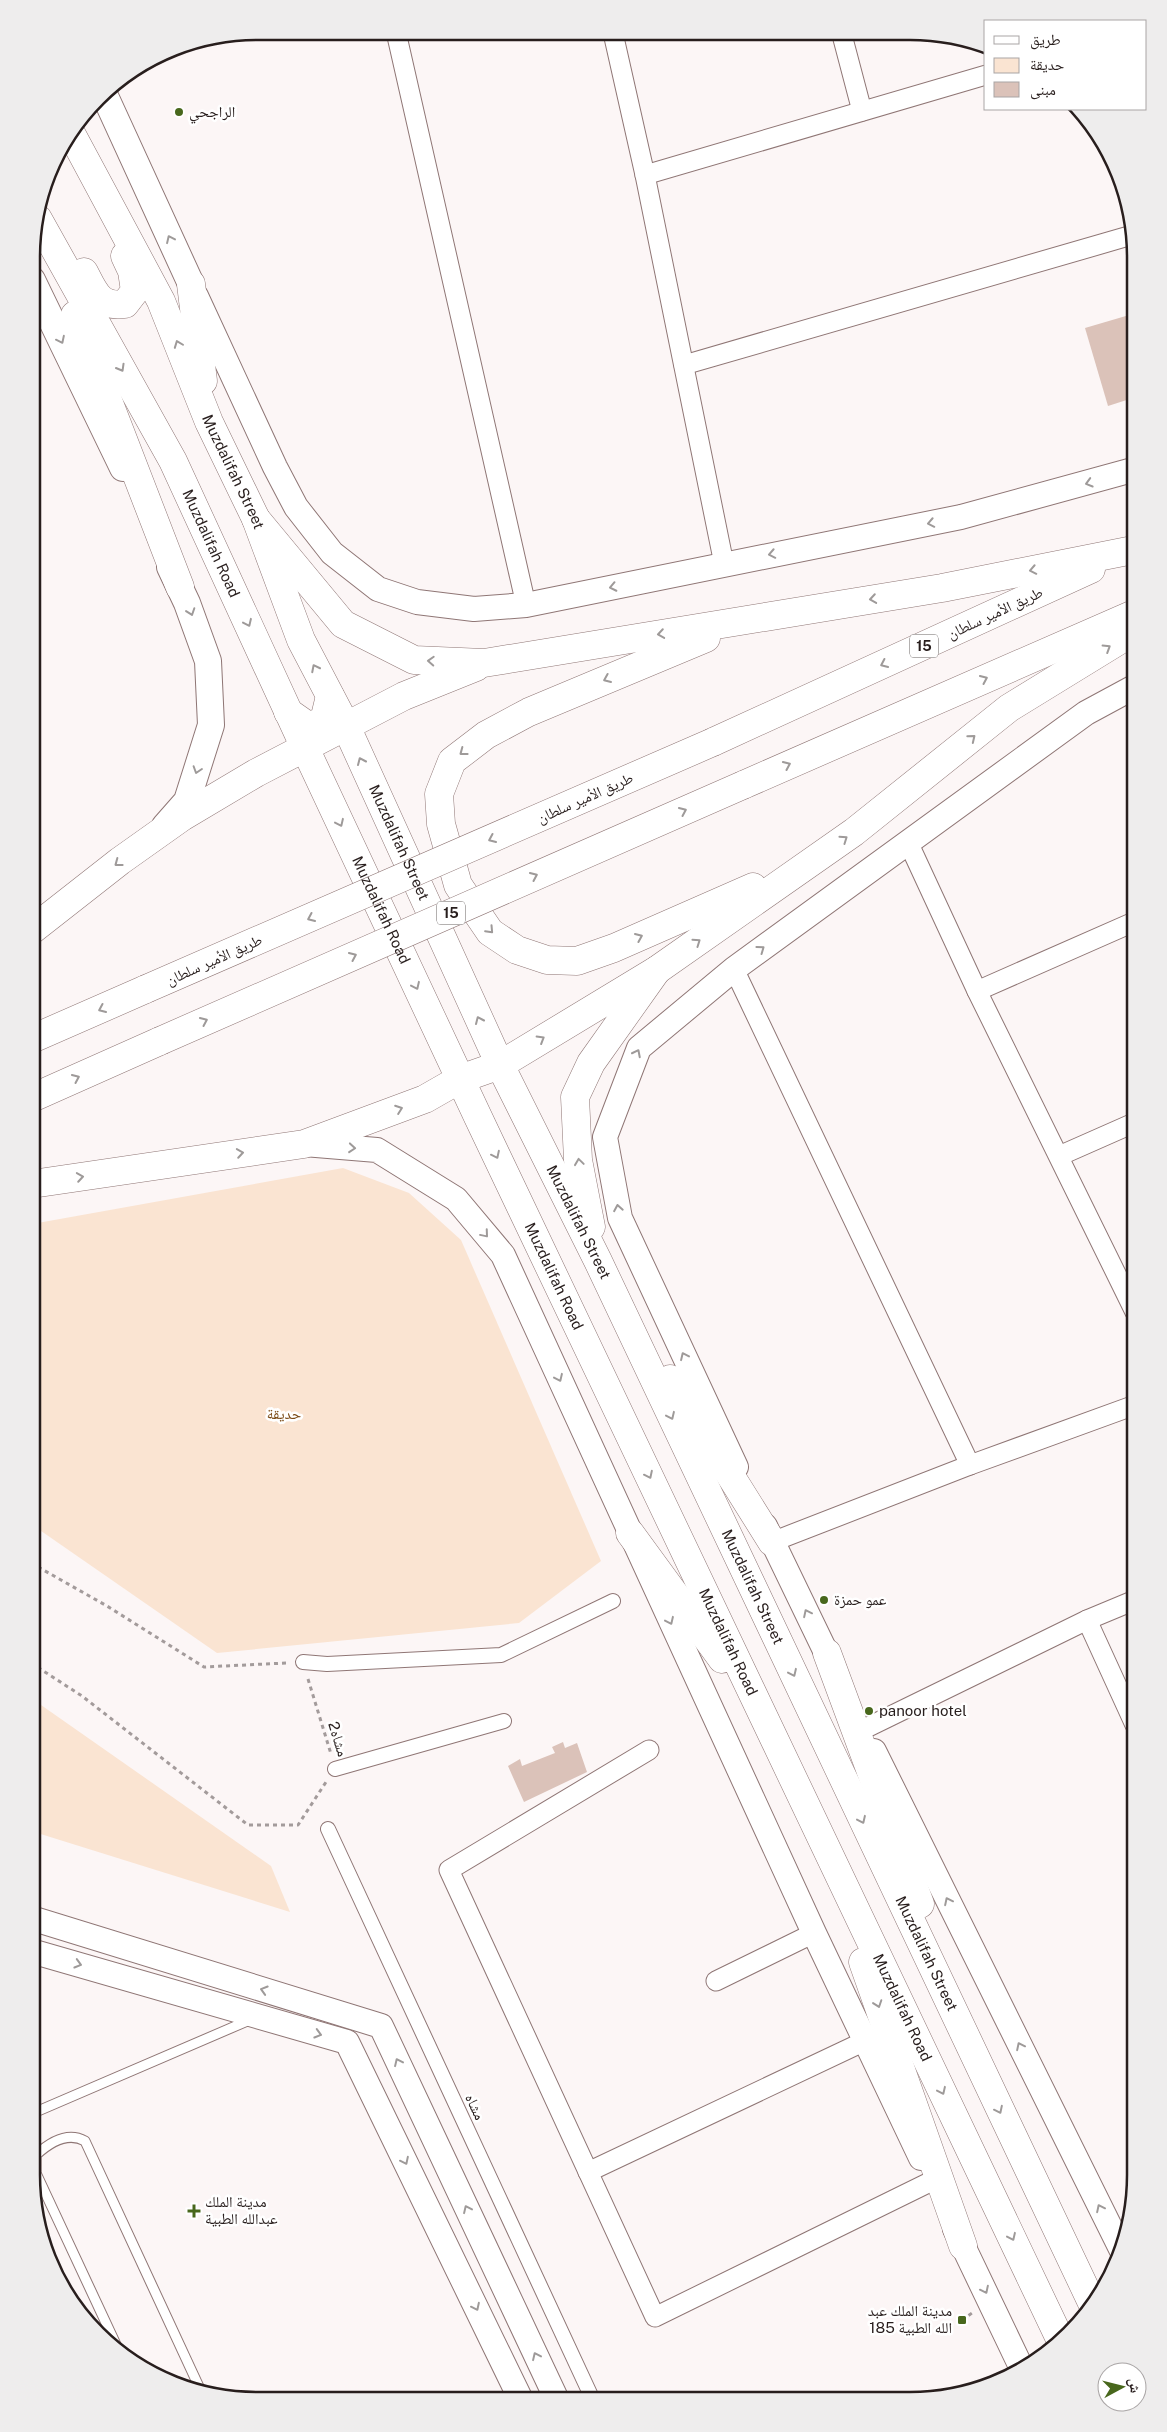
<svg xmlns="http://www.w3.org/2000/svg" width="1167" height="2432" font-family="'Public Sans','Noto Naskh Arabic',sans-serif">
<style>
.green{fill:#fae4d2}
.building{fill:#dbc2b9}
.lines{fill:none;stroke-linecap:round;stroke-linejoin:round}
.service-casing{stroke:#8f7675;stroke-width:11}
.pedestrian-casing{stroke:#8f7675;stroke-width:16}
.minor-casing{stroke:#8f7675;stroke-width:21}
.tertiary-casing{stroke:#8f7675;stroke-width:26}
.secondary-casing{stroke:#8f7675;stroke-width:28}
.trunk-casing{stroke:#8f7675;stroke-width:29}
.motorway-casing{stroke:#8f7675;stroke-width:29}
.path{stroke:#a39b9b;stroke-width:3;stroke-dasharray:4 4;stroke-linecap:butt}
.service{stroke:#fff;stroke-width:9}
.pedestrian{stroke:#fff;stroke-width:14}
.minor{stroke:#fff;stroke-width:19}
.tertiary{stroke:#fff;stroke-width:24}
.secondary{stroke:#fff;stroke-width:26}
.trunk{stroke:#fff;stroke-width:28}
.motorway{stroke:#fff;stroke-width:28}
.motorway-bridge-casing{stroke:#8f7675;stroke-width:29;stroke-linecap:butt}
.motorway-bridge{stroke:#fff;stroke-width:28}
.oneway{stroke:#9e9a99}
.poi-dot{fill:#48671c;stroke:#fff;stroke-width:2}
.labels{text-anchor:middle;stroke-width:5;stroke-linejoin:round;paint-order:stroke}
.shield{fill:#fff;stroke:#686261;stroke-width:1}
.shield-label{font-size:14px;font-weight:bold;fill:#281e1d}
.poi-label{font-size:15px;fill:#281e1d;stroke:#fff;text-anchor:start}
.street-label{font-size:15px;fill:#281e1d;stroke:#fff}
.park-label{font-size:15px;fill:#7b4a15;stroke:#fff}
.rim{fill:none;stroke:#281e1d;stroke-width:2.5}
</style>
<rect width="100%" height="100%" fill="#fcf6f6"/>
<g class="green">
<polygon points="343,1168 409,1193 461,1240 601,1561 519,1623 217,1653 31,1524 32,1224"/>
<polygon points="31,1698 271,1866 290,1912 31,1831"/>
</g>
<g class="building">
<polygon points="1136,313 1136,397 1108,406 1085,328"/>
<polygon points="563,1742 565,1748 577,1743 587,1772 524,1802 508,1766 520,1759 522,1766 555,1753 552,1747"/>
</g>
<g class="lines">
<defs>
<g id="service">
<polyline points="31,2114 252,2019"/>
<path d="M120,2353L36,2173V2155C49,2143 67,2131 85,2141L201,2391"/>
</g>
<g id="pedestrian">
<polyline points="303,1662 327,1664 501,1655 613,1601"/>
<polyline points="335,1769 504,1721"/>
<polyline points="328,1829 593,2400"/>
</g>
<g id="minor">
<polyline points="396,32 526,605"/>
<polyline points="613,33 645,175 724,564"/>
<polyline points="842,35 862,111"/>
<polyline points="645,175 986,75"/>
<polyline points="684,365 1132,235"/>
<polyline points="908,842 977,991 1135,1312"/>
<polyline points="734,969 970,1465"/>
<polyline points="977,991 1136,921"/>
<polyline points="1059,1156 1136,1122"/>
<polyline points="772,1542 970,1465 1135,1405"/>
<polyline points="1087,1620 1135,1725"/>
<polyline points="864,1729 1087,1620 1135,1600"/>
<polyline points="649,1750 449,1870 655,2317 932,2181"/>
<polyline points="716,1981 814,1933"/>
<polyline points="588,2172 865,2041"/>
</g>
<g id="tertiary">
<polyline points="196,296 275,467 296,507 332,553 378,589 417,602 474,609 526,605 961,517 1136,469"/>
<polyline points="304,1144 377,1150 456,1199 503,1255 814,1933 921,2158"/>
<polyline points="736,1467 620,1218 605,1137 639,1048 734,969 1086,713 1136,686"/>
<polyline points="765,1526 834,1669"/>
<polyline points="874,1751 1122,2251"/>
<polyline points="31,1918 381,2026 557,2400"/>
<polyline points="31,1951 347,2042 521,2400"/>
<polyline points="955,2229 1022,2369"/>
</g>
<g id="secondary">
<polyline points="104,94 191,284"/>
<polyline points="32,280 123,468"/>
<polyline points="165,826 187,801 211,725 208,661 187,603 170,567"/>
</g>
<g id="trunk">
<polyline points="288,712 308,726 324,721 330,696"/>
<path id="s1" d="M346,726L500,1065L598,1261L1093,2305"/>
<path id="s2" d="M305,748L478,1117L1060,2339"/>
<polyline points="591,1227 578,1160 575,1097 591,1063 657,970"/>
<polyline points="670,1379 772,1542"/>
<polyline points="630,1533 722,1659"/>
<polyline points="827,1653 920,1904"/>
<polyline points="863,1962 963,2246"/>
</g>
<g id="motorway">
<path id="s3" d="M72,135L161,301L209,422L256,519L301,640L346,726"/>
<path id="s4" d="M38,219L173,461L305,748"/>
<path d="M84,272C94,291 99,308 125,304L135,291L132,271L125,256"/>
<polyline points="191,284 203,381"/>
<polyline points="75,315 180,587"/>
<polyline points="256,519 343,624 414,660 484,663 942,588 1133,550"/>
<polyline points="706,638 529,712 486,735 452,761 439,794 441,824 458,885 490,932 517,950 547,960 577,961 614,948 753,887"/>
<polyline points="713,742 1091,569"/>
<polyline points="743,785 1136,613"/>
<polyline points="32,930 120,861 182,817 256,773 404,696 476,667"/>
<polyline points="32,1039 146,989"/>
<polyline points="32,1098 160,1041"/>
<polyline points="32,1184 304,1144 425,1099 460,1079 500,1065 657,970 854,832 1009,708 1136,630"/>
</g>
</defs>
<use href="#service" class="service-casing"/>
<use href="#pedestrian" class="pedestrian-casing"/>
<use href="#minor" class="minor-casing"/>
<use href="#tertiary" class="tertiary-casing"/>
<use href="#secondary" class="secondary-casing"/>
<use href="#trunk" class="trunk-casing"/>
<use href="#motorway" class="motorway-casing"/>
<g class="path">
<polyline points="31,1563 107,1606 204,1667 286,1663"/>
<polyline points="31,1663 82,1696 248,1825 298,1825 326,1782"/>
<polyline points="308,1679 331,1754"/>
<polyline points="962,2320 972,2313"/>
</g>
<use href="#service" class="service"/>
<use href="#pedestrian" class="pedestrian"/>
<use href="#minor" class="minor"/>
<use href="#tertiary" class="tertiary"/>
<use href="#secondary" class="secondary"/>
<use href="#trunk" class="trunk"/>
<use href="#motorway" class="motorway"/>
<defs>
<g id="motorway-bridge">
<polyline points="146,989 713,742"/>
<polyline points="160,1041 743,785"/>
</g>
</defs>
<use href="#motorway-bridge" class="motorway-bridge-casing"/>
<use href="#motorway-bridge" class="motorway-bridge"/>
</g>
<defs><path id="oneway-chevron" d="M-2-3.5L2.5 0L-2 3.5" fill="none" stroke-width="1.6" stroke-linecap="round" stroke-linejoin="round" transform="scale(1.25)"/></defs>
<g class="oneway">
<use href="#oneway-chevron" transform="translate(170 239) rotate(-115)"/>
<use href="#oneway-chevron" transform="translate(61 340) rotate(64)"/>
<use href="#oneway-chevron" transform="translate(178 344) rotate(-111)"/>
<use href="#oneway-chevron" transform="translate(121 368) rotate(60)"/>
<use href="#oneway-chevron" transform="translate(1089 483) rotate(164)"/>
<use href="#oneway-chevron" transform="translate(931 523) rotate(169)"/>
<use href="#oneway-chevron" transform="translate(772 554) rotate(169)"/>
<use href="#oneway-chevron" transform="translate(1033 570) rotate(169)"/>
<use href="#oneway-chevron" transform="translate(613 587) rotate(168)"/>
<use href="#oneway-chevron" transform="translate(873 599) rotate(171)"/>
<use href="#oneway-chevron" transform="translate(191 612) rotate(71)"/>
<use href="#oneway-chevron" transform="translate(248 623) rotate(65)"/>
<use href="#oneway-chevron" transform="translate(661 634) rotate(171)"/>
<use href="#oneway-chevron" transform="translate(1107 648) rotate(-32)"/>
<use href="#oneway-chevron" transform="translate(431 661) rotate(-177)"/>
<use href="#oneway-chevron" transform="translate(884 664) rotate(155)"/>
<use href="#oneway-chevron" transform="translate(315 668) rotate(-117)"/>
<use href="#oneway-chevron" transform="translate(607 679) rotate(157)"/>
<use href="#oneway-chevron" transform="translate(984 679) rotate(-24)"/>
<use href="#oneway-chevron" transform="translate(972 738) rotate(-39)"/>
<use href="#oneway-chevron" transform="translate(463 752) rotate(143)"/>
<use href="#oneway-chevron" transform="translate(361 761) rotate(-114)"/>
<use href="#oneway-chevron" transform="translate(787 765) rotate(-24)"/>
<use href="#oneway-chevron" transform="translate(197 770) rotate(108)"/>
<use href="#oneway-chevron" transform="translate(683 811) rotate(-24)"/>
<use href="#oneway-chevron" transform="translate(340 823) rotate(65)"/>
<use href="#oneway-chevron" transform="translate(492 839) rotate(156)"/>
<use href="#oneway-chevron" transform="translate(844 839) rotate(-35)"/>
<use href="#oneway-chevron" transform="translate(118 863) rotate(143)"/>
<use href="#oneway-chevron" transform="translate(534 876) rotate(-24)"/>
<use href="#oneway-chevron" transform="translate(311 918) rotate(156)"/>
<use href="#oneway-chevron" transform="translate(490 930) rotate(47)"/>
<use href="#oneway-chevron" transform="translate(639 937) rotate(-23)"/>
<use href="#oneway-chevron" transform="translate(697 942) rotate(-35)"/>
<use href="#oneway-chevron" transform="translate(761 949) rotate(-36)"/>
<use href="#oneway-chevron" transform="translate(353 956) rotate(-24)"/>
<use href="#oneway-chevron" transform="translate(416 986) rotate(65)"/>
<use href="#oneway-chevron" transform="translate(102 1009) rotate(156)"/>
<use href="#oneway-chevron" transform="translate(479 1020) rotate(-114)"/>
<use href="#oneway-chevron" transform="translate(204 1021) rotate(-24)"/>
<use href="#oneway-chevron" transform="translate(541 1039) rotate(-31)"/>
<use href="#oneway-chevron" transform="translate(637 1053) rotate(-63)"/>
<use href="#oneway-chevron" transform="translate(76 1078) rotate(-24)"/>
<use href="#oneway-chevron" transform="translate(399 1109) rotate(-20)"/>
<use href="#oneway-chevron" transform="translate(352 1148) rotate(5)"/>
<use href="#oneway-chevron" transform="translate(240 1153) rotate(-9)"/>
<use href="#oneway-chevron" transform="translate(496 1155) rotate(64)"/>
<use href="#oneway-chevron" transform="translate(579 1162) rotate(-98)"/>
<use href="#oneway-chevron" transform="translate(80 1177) rotate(-9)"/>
<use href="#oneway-chevron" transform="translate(618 1208) rotate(-100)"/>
<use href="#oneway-chevron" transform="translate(485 1234) rotate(50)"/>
<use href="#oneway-chevron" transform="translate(684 1356) rotate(-115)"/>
<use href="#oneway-chevron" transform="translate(559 1378) rotate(65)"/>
<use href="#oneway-chevron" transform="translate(671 1416) rotate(65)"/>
<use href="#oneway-chevron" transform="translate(649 1475) rotate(64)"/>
<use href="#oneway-chevron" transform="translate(807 1613) rotate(-116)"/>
<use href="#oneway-chevron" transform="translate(670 1621) rotate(65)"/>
<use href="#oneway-chevron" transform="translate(793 1673) rotate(65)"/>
<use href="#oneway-chevron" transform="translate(862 1820) rotate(65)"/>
<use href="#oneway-chevron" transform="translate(948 1901) rotate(-116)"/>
<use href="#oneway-chevron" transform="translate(78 1964) rotate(16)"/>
<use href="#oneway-chevron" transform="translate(264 1990) rotate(-163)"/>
<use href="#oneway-chevron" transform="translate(878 2004) rotate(71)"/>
<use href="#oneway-chevron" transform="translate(318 2034) rotate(16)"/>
<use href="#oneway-chevron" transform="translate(1020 2046) rotate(-116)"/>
<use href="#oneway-chevron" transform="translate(398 2062) rotate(-115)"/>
<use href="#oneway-chevron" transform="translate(942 2091) rotate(65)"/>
<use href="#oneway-chevron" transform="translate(999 2110) rotate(64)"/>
<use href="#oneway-chevron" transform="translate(405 2161) rotate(64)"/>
<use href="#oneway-chevron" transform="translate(1100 2208) rotate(-116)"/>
<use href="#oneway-chevron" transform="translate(467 2209) rotate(-115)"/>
<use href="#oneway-chevron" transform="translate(1012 2237) rotate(65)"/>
<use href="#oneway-chevron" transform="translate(985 2290) rotate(64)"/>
<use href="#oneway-chevron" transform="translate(476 2307) rotate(64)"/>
<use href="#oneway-chevron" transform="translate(536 2356) rotate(-115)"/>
</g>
<g class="poi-dot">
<circle cx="179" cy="112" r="5"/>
<circle cx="824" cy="1600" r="5"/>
<circle cx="869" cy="1711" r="5"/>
<path d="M191.5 2203.5h5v5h5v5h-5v5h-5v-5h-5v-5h5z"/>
<rect x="957" y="2315" width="10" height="10" rx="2.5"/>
</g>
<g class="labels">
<g class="shield">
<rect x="910" y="634.5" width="28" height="23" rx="4"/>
<rect x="437" y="901.5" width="28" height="23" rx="4"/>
</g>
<g class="shield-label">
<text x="924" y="651">15</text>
<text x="451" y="918">15</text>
</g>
<g class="poi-label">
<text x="189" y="117">الراجحي</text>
<text x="834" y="1605">عمو حمزة</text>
<text x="879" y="1716">panoor hotel</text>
<text x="205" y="2207">مدينة الملك<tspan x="205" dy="17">عبدالله الطبية</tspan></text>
<text x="952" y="2316" text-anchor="end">مدينة الملك عبد<tspan x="952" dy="17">الله الطبية 185</tspan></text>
</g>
<g class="street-label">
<text dy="5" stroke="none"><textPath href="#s3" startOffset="374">Muzdalifah Street</textPath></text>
<text dy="5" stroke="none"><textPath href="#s4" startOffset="368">Muzdalifah Road</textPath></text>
<text transform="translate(995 613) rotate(-25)" y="5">طريق الأمير سلطان</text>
<text transform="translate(585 798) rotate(-24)" y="5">طريق الأمير سلطان</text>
<text dy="5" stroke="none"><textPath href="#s1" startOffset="128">Muzdalifah Street</textPath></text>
<text dy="5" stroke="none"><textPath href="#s2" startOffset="179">Muzdalifah Road</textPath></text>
<text transform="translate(214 960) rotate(-24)" y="5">طريق الأمير سلطان</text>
<text dy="5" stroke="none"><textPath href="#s1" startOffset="548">Muzdalifah Street</textPath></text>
<text dy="5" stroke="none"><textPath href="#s2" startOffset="584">Muzdalifah Road</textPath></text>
<text dy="5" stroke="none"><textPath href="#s1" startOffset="952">Muzdalifah Street</textPath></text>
<text dy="5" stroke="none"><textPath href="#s2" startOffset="989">Muzdalifah Road</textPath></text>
<text transform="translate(338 1739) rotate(73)" y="5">مشاه2</text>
<text dy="5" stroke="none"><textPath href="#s1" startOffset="1358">Muzdalifah Street</textPath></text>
<text dy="5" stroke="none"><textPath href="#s2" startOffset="1394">Muzdalifah Road</textPath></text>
<text transform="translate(475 2107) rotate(65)" y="5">مشاه</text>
</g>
<g class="park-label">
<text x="284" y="1419">حديقة</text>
</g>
</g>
<path d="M0 0H1167V2432H0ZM257 40H910A217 217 0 0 1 1127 257V2175A217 217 0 0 1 910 2392H257A217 217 0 0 1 40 2175V257A217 217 0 0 1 257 40Z" fill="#eeeded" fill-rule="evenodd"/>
<path class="rim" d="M257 40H910A217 217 0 0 1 1127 257V2175A217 217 0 0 1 910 2392H257A217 217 0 0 1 40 2175V257A217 217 0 0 1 257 40Z"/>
<rect x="984" y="20" width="162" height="90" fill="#ffffff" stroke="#a9a5a5"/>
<rect x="994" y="36" width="25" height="8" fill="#ffffff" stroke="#a9a5a5"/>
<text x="1030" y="45" font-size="15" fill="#281e1d">طريق</text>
<rect x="994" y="58" width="25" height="15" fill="#fae4d2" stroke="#a9a5a5"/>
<text x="1030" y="70" font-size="15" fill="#281e1d">حديقة</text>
<rect x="994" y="82" width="25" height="15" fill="#dbc2b9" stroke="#a9a5a5"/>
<text x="1030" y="95" font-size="15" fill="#281e1d">مبنى</text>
<g transform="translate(1122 2387) rotate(83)"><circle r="24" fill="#ffffff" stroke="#a9a5a5"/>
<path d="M0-4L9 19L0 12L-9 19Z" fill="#48671c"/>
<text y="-8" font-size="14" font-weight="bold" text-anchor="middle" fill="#281e1d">ش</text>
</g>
</svg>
